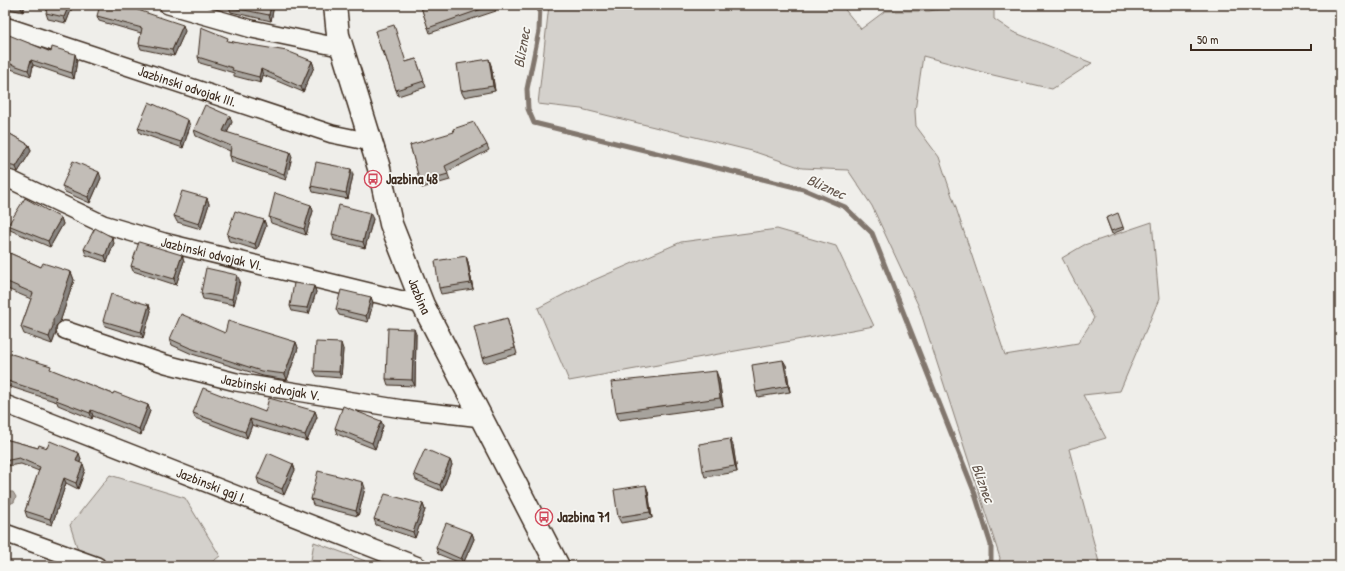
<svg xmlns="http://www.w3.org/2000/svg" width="1345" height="571" font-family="'Patrick Hand',sans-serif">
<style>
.green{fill:#d4d1cc;stroke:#887e75}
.water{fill:#afa8a1;stroke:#81766d}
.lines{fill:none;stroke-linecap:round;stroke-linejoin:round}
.stream{stroke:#81766d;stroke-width:5}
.street-casing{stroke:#3b2a1e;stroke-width:20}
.secondary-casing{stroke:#3b2a1e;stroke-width:25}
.street{stroke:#f6f6f2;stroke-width:17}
.secondary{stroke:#f6f6f2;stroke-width:22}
.wall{fill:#a7a39d;stroke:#3b2a1e}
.shaded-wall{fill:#888480;stroke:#3b2a1e}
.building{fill:#c2bdb7;stroke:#3b2a1e}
.labels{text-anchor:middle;stroke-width:3.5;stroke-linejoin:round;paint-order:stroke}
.street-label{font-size:14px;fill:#3b2a1e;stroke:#f6f6f2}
.poi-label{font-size:14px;font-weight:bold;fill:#3b2a1e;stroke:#f6f6f2;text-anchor:start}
.water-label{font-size:15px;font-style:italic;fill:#64564c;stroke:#f6f6f2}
</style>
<rect width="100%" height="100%" fill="#efeeea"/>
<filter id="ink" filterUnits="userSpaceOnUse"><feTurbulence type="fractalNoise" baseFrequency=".025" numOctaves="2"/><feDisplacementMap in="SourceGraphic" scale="8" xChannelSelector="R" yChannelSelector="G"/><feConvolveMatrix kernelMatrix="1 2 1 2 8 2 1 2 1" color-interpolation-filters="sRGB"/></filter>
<g filter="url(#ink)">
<g class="green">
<polygon points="549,5 841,5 861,29 885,11 929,11 966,5 994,5 994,19 1013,32 1092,63 1052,89 993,75 923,56 915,111 916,126 939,157 1005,355 1078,343 1094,318 1062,258 1084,245 1152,222 1159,299 1120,391 1083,395 1106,438 1069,449 1100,566 998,566 1000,558 919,307 872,206 848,170 802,168 752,151 581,109 538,104"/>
<polygon points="777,229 836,246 874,326 569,381 538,308 578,287 681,242"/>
<polygon points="110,475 185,498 220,556 207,566 83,566 70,525"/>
<polygon points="314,542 379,566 310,566"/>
</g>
<polygon class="water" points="5,492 13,492 16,497 14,502 5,506"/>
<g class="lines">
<polyline class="stream" points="540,5 539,31 527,89 528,109 534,123 803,189 845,207 872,233 974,491 991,545 991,566"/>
<defs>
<g id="street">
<polyline points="168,5 252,29 343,48"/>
<path id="s1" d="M5,26L332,134L371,142"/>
<path id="s2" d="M9,179L103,224L164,242L423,305"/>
<path id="s3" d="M65,330L166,364L236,382L402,409L482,418"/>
<path id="s4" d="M5,404L418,566"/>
<polyline points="5,533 97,566"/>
</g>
<g id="secondary">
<path id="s5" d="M335,5L338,35L379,168L391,224L423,305L558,566"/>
</g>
</defs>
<use href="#street" class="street-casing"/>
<use href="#secondary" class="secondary-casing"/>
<use href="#street" class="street"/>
<use href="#secondary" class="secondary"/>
</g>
<g class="wall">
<polygon points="5,5 25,5 23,12 5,8"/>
<polygon points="73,5 66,23 48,19 46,13"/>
<polygon points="274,5 271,21 231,12 229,7"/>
<polygon points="493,5 496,11 430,33 421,7"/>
<polygon points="133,7 132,8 185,31 174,56 141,49 139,44 141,33 99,21 97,16"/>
<polygon points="375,31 406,62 416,59 426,87 398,96 386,57 384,57"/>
<polygon points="5,41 51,52 77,60 74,79 33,65 31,76 5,67"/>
<polygon points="229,41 312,61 314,67 303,92 263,75 261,83 234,76 234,73 200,63 198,57"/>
<polygon points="491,65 495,91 464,97 461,91"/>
<polygon points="232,122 227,133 290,152 292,157 286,180 232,162 230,156 230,151 196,136 194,130"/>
<polygon points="190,126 183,148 140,133 138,128"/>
<polygon points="5,131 29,145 31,151 18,172 5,169"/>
<polygon points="410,145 487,145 489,150 447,172 450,180 422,188"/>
<polygon points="353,175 348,199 313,192 311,186"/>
<polygon points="101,178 90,203 65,192 62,186"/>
<polygon points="207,198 209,204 201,229 177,222 174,216"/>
<polygon points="311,205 313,211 306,235 271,223 269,217"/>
<polygon points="61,218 63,224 50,247 10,230 8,225"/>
<polygon points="1106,218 1123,227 1124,229 1112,234"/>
<polygon points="373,219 365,248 334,240 332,234"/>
<polygon points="264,220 266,226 257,250 229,241 227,235"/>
<polygon points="114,243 107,262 86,255 84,249"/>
<polygon points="5,251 41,267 71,272 74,280 60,322 56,326 56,333 52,344 24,334 21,327 31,299 5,288"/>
<polygon points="182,255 184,261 176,285 133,271 131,266"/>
<polygon points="466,256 468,262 473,289 441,294 439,288"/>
<polygon points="240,281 234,305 203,299 201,293"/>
<polygon points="314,286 316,292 309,314 292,311 290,306"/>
<polygon points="371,297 373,303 368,322 339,315 336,309"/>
<polygon points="149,305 151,311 143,338 105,326 103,321"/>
<polygon points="507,318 517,354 484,363 482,358"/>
<polygon points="225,333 296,342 298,348 287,380 263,376 192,354 172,345 170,339"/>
<polygon points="416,334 415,386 388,385 386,379"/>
<polygon points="343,349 341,378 317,376 314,371"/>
<polygon points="5,352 113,394 148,405 150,411 141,435 93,416 92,419 58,405 57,402 5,385"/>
<polygon points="786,365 790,392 758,397 756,392"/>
<polygon points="719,379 723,406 619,420 616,412"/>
<polygon points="315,411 317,417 307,441 252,425 247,438 195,418 193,413 265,412"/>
<polygon points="381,421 383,426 375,449 337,434 335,428"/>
<polygon points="5,439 38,448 47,448 81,459 80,463 85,470 78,489 66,483 52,525 27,517 25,511 39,471 21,464 7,466 5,474"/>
<polygon points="733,445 737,472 705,477 703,471"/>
<polygon points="450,460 452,465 442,491 416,480 414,474"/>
<polygon points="293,464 295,470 284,495 259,484 257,478"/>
<polygon points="365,488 358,516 313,505 311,499"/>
<polygon points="648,491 652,518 621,523 618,517"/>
<polygon points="423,504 425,510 415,538 376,525 374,519"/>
<polygon points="472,533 474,539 463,564 438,554 436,548"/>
</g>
<g class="shaded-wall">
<polygon points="21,5 25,5 23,12 20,6"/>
<polygon points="69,5 73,5 66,23 64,17"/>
<polygon points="130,5 132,5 133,7 131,13 129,7"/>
<polygon points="271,5 274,5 271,21 269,15"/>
<polygon points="183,25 185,31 174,56 172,50"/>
<polygon points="75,54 77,60 74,79 72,73"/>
<polygon points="489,59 491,65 495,91 493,86"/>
<polygon points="31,60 33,65 31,76 28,70"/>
<polygon points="312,61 314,67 303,92 301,87"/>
<polygon points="261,69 263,75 261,83 259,77"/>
<polygon points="230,116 232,122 225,137 223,131"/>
<polygon points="188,120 190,126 183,148 181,142"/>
<polygon points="29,145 31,151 18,172 16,167"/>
<polygon points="290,152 292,157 286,180 284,174"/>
<polygon points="351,169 353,175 348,199 346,193"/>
<polygon points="99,172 101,178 90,203 88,197"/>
<polygon points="207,198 209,204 201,229 199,224"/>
<polygon points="311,205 313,211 306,235 304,229"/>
<polygon points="370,213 373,219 365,248 363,242"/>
<polygon points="61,218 63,224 50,247 48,241"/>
<polygon points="264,220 266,226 257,250 255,244"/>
<polygon points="112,237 114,243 107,262 105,256"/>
<polygon points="182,255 184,261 176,285 174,279"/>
<polygon points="466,256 468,262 473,289 471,283"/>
<polygon points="71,272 74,280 60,322 56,326 56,333 52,344 49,337 53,319"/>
<polygon points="237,275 240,281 234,305 232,299"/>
<polygon points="314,286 316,292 309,314 307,308"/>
<polygon points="371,297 373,303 368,322 366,316"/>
<polygon points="149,305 151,311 143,338 141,332"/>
<polygon points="414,329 416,334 415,386 412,380"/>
<polygon points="296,342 298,348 287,380 285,374"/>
<polygon points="341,343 343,349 341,378 339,372"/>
<polygon points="783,360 786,365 790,392 788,386"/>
<polygon points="716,371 719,379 723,406 720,398"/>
<polygon points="148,405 150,411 141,435 139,429"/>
<polygon points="91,410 93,416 92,419 90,413"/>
<polygon points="315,411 317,417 307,441 305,435"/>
<polygon points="250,419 252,425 247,438 245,432"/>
<polygon points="381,421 383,426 375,449 372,443"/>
<polygon points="730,439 733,445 737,472 735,466"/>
<polygon points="79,453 81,459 78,467 76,461"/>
<polygon points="450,460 452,465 442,491 440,485"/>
<polygon points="5,462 7,466 5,474"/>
<polygon points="83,464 85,470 78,489 76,483"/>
<polygon points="293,464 295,470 284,495 282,489"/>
<polygon points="64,478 66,483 52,525 50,519"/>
<polygon points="363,482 365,488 358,516 356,511"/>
<polygon points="646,485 648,491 652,518 650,512"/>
<polygon points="423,504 425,510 415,538 413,532"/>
<polygon points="472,533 474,539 463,564 461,559"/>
</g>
<g class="building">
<polygon points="48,5 69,5 64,17 46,13"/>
<polygon points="100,5 130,5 129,7 183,25 172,50 139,44 142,28 97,16"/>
<polygon points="229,5 271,5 269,15 229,7"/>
<polygon points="428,5 493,5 428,28 421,7"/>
<polygon points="394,25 406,62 416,59 424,81 396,90 384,51 382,52 375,31"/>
<polygon points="201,27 228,38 227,41 287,51 312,61 301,87 261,69 259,77 232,70 233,68 198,57"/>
<polygon points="9,35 51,52 52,47 75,54 72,73 31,60 28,70 5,62 5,41 7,41"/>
<polygon points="489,59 493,86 461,91 457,64"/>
<polygon points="149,102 188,120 181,142 138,128"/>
<polygon points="205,105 230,116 223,131 290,152 284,174 230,156 231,146 194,130"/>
<polygon points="474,122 487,145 445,166 448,174 420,182 410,145 454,132 453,129"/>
<polygon points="5,131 29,145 16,167 5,164"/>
<polygon points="73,161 99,172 88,197 62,186"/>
<polygon points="316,162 351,169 346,193 311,186"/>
<polygon points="182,191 207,198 199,224 174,216"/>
<polygon points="275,193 311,205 304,229 269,217"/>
<polygon points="25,198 61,218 48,241 8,225"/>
<polygon points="339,205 370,213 363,242 332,234"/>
<polygon points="235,211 264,220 255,244 227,235"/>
<polygon points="1118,213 1123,227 1111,231 1106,218"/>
<polygon points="95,228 112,237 105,256 84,249"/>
<polygon points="139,242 182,255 174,279 131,266"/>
<polygon points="5,251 41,267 43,263 71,272 57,314 53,319 53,326 49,337 21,327 33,293 5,281"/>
<polygon points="466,256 471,283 439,288 435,261"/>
<polygon points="206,268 237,275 232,299 201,293"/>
<polygon points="294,283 314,286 307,308 290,306"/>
<polygon points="341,290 371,297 366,316 336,309"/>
<polygon points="111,294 149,305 141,332 103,321"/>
<polygon points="181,314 225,333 228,321 296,342 285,374 261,371 190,348 170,339"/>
<polygon points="507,318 515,348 482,358 474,327"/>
<polygon points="388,328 414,329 412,380 386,379"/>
<polygon points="316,342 341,343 339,372 314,371"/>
<polygon points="5,352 51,366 50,369 113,394 114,392 148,405 139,429 91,410 90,413 56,400 57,397 5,380"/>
<polygon points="783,360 788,386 756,392 752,365"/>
<polygon points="716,371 720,398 616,412 611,382"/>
<polygon points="203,388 265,412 269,398 315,411 305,435 250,419 245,432 193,413"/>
<polygon points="343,406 381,421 372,443 335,428"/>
<polygon points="5,439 38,448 39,445 47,448 50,441 79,453 76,461 83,464 76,483 64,478 50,519 25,511 40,467 19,458 5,461"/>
<polygon points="730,439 735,466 703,471 699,444"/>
<polygon points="425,449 450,460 440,485 414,474"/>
<polygon points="268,453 293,464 282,489 257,478"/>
<polygon points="318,471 363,482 356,511 311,499"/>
<polygon points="646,485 650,512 618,517 614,490"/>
<polygon points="385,494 423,504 413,532 374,519"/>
<polygon points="446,523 472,533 461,559 436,548"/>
</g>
</g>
<defs>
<symbol id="bus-ring" viewBox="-11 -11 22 22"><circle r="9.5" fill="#f6f6f2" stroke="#d1495b" stroke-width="1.5"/><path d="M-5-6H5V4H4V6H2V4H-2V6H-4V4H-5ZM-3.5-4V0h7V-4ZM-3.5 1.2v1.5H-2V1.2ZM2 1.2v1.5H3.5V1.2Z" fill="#d1495b"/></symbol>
</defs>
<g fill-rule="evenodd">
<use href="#bus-ring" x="363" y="169" width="20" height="20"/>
<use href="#bus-ring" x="534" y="507" width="20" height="20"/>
</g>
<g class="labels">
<g class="street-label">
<text dy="5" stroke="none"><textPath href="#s1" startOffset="192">Jazbinski odvojak III.</textPath></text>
<text dy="5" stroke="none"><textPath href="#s2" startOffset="217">Jazbinski odvojak VI.</textPath></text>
<text dy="5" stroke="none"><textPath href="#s5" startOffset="304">Jazbina</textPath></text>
<text dy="5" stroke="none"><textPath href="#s3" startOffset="214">Jazbinski odvojak V.</textPath></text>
<text dy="5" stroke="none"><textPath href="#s4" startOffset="222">Jazbinski gaj I.</textPath></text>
</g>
<g class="poi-label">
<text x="386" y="184">Jazbina 48</text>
<text x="557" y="522">Jazbina 71</text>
</g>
<g class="water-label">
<text transform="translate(522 48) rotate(-80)" y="5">Bliznec</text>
<text transform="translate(826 187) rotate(24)" y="5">Bliznec</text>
<text transform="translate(983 483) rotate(70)" y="5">Bliznec</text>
</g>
</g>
<rect width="1345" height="571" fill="none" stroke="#f6f6f2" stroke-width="20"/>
<rect x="10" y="10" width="1325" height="551" fill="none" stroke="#3b2a1e" stroke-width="1.5" filter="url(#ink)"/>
<path d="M1191 44v6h120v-6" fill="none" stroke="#3b2a1e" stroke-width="2"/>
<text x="1197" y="44" font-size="12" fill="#3b2a1e" stroke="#f6f6f2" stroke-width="3" paint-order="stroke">50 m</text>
</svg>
